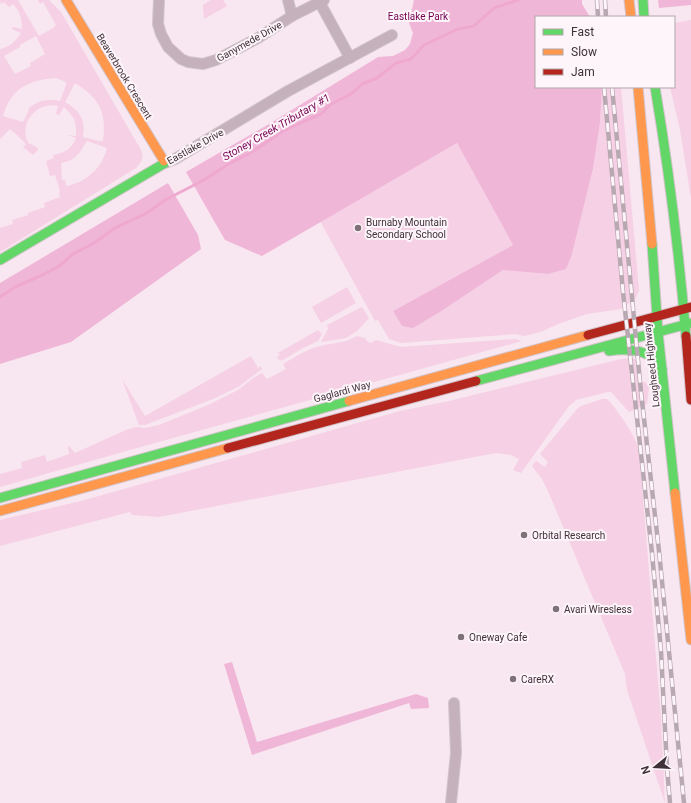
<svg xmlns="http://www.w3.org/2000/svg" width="691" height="803" font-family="Roboto,sans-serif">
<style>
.green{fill:#f6d0e4;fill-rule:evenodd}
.forest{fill:#f0b6d7}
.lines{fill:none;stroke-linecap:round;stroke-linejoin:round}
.stream{stroke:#efa9d0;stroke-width:3}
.street-casing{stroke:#d2c4cb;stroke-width:12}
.fast-casing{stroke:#d2c4cb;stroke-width:11}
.slow-casing{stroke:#d2c4cb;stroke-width:11}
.jam-casing{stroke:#d2c4cb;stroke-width:11}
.street{stroke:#c5b1bb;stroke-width:10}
.fast{stroke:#63d668;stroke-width:9}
.slow{stroke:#ff974d;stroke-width:9}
.jam{stroke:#b3261e;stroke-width:9}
.rail-casing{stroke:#b8a8b1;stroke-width:4.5}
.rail{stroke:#fdf5f9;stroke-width:3;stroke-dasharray:9;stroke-linecap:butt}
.poi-dot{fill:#807179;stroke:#fdf5f9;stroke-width:1.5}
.labels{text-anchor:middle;stroke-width:4;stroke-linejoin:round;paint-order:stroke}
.park-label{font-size:10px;fill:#760253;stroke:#fdf5f9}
.street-label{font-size:10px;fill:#403139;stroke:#fdf5f9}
.poi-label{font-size:10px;fill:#403139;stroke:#fdf5f9;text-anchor:start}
.water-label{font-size:11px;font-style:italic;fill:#780555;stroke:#fdf5f9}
</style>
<rect width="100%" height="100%" fill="#f8e7f0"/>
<g class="green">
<path d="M0,0H18L39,36L53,28L56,25L43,2L40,4L38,0H49L61,12L141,150C144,157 142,162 136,168L0,252V228L13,224L12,220L28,215V213L45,207L44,203L60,197L59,192L60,191L55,175L50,176L46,161L54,158L53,155C64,153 72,149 76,138L67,135L76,136C77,121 74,117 64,107L59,115L56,114L58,106C37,101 17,124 29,144H31L38,148V150L33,155L23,147L26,144L14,132H13L10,129L0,139V49C10,47 16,41 21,33L12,29L13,27L22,29C22,19 20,11 13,4L9,7L4,2L1,4ZM36,36L45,54L30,63L31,66L15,74L4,56L20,47V45ZM56,78L66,82V85L60,101C48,98 38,100 28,109L29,110L23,122L3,116C11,88 29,80 56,78ZM75,83C99,98 107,112 103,141H99L83,137C86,119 80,111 65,102ZM87,141L107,148C102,168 87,182 66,186L65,180H62L61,163C76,160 79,154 87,141Z"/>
<polygon points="211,0 223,0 227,6 204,19 203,5"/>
<polygon points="691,20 691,198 680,130 670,87 674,87 674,23"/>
<polygon points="602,87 621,87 639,290 636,298 621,309 587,314 558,324 541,332 524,336 515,334 401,343 389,339 378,320 375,321 320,221 457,143 513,245 393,311 402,326 443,310 503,270 548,274 572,254 593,169 600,123"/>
<polygon points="347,287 356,303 321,323 312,307"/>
<polygon points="362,307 369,318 357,331 346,338 321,342 328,329 327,325"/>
<polygon points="318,330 322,334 318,341 303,348 281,361 280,359 279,360 277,357 280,355 278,353"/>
<path d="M357,336L365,338L368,342L371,343L376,340L401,347L515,339L522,341L130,450L0,487V474L22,468L21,462L45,455L47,462L69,454L68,447L69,446L75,453L126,430L136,427L145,428L159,425L208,405L238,390L253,378L262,373L267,379L286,369L283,364C295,357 307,349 321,346C335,342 343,344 357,336Z"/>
<polygon points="251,356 258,368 261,366 262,369 238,387 213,399 145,425 139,425 122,379 145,416"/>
<polygon points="633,358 636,360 638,380 647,383 649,387 647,404 629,412 611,392 608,392 576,400 569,406 521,473 513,470 519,459 511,455 496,453 159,517 132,515 130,512 0,546 0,520 81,501 400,411 449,401 621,359"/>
<path d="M602,399H607L610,402C622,417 632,431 639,449L661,718L665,803L627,690L625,674L548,491L542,479L532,466L536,461L545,467L548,462L540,454L577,409L581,406Z"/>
</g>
<g class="forest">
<polygon points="414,0 582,0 582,4 590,17 536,17 536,87 602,87 600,123 593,169 572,254 566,269 548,274 503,270 443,310 413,328 402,326 393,311 513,245 457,143 262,256 225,240 186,172 269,124 378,57 393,56 405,50 410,44 413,33 409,23"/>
<polygon points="658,0 691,0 691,5 659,8"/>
<polygon points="168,183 198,235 201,249 71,342 0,364 0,283"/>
<polygon points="232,662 257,742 416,694 428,698 429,708 411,709 409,703 252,755 224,664"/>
</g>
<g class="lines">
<polyline class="stream" points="0,297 15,287 38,277 58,267 73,254 94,243 115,228 147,213 165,200 204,180 227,165 252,152 283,131 321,114 331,104 351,94 362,84 377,78 396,63 411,59 424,45 458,29 474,26 494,8 518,0"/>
<defs>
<g id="street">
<polyline points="159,0 158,24 161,34 168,47 181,59 188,62 203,64 216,60 258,38 292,16 324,0"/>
<polyline points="288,0 292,16"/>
<polyline points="320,3 350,58"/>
<polyline points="165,163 175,159 288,91 392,35"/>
<polyline points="451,803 456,753 454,703"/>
</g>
<g id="fast">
<polyline points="643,0 644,17"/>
<path d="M655,87C669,170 679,253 686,336"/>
<polyline points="652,244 658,332 675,493"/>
<polyline points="0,260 165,163 164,161"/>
<path d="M609,351C623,349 639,348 651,357C655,360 658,365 662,369"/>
<polyline points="476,381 691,323"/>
<polyline points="0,498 349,401"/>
</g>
<g id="slow">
<polyline points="66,0 164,161"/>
<polyline points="629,0 631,17"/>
<polyline points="638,87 652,244"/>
<polyline points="349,401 588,335"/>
<polyline points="675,493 691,640"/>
<polyline points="0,511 228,448"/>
</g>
<g id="jam">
<polyline points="588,335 691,307"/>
<polyline points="686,336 691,400"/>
<polyline points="228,448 476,381"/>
</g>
</defs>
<use href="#street" class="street-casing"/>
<use href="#fast" class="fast-casing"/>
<use href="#slow" class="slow-casing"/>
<use href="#jam" class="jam-casing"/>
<use href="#street" class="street"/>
<use href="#fast" class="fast"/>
<use href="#slow" class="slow"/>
<use href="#jam" class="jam"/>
<defs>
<g id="rail">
<polyline points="597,0 598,17"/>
<polyline points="605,0 606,17"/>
<polyline points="604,87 623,292 652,553 661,651 667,768 670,803"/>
<polyline points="612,87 641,392 659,551 684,803"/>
</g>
</defs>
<use href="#rail" class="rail-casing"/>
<use href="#rail" class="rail"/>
</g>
<g class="poi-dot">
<circle cx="358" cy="228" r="4"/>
<circle cx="524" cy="535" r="4"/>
<circle cx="556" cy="609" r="4"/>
<circle cx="461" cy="637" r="4"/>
<circle cx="513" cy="679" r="4"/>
</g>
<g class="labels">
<g class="park-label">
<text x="418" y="20">Eastlake Park</text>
</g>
<g class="street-label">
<text transform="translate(249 41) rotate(-29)" y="4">Ganymede Drive</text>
<text transform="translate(125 76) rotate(59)" y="4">Beaverbrook Crescent</text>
<text transform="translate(195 146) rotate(-29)" y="4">Eastlake Drive</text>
<text transform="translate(651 365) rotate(-96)" y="4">Lougheed Highway</text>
<text transform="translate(342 391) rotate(-15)" y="4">Gaglardi Way</text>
</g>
<g class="poi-label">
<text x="366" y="226">Burnaby Mountain<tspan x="366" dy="12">Secondary School</tspan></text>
<text x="532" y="539">Orbital Research</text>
<text x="564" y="613">Avari Wiresless</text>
<text x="469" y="641">Oneway Cafe</text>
<text x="521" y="683">CareRX</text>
</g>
<g class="water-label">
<text transform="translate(276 127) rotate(-30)" y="4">Stoney Creek Tributary #1</text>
</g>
</g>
<rect x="535" y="16" width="140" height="72" fill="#fdf5f9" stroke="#b1a7ac"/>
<rect x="543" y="29" width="20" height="6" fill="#63d668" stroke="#b1a7ac"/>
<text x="571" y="36" font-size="12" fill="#403139">Fast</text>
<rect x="543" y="49" width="20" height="6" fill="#ff974d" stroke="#b1a7ac"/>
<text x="571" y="56" font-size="12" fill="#403139">Slow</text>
<rect x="543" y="69" width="20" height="6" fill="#b3261e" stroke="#b1a7ac"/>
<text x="571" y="76" font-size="12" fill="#403139">Jam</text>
<g transform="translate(655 767) rotate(252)" stroke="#fdf5f9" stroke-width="3" paint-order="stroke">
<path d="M0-3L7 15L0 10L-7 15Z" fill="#403139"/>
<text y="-6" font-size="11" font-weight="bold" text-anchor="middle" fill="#403139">N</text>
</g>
</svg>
